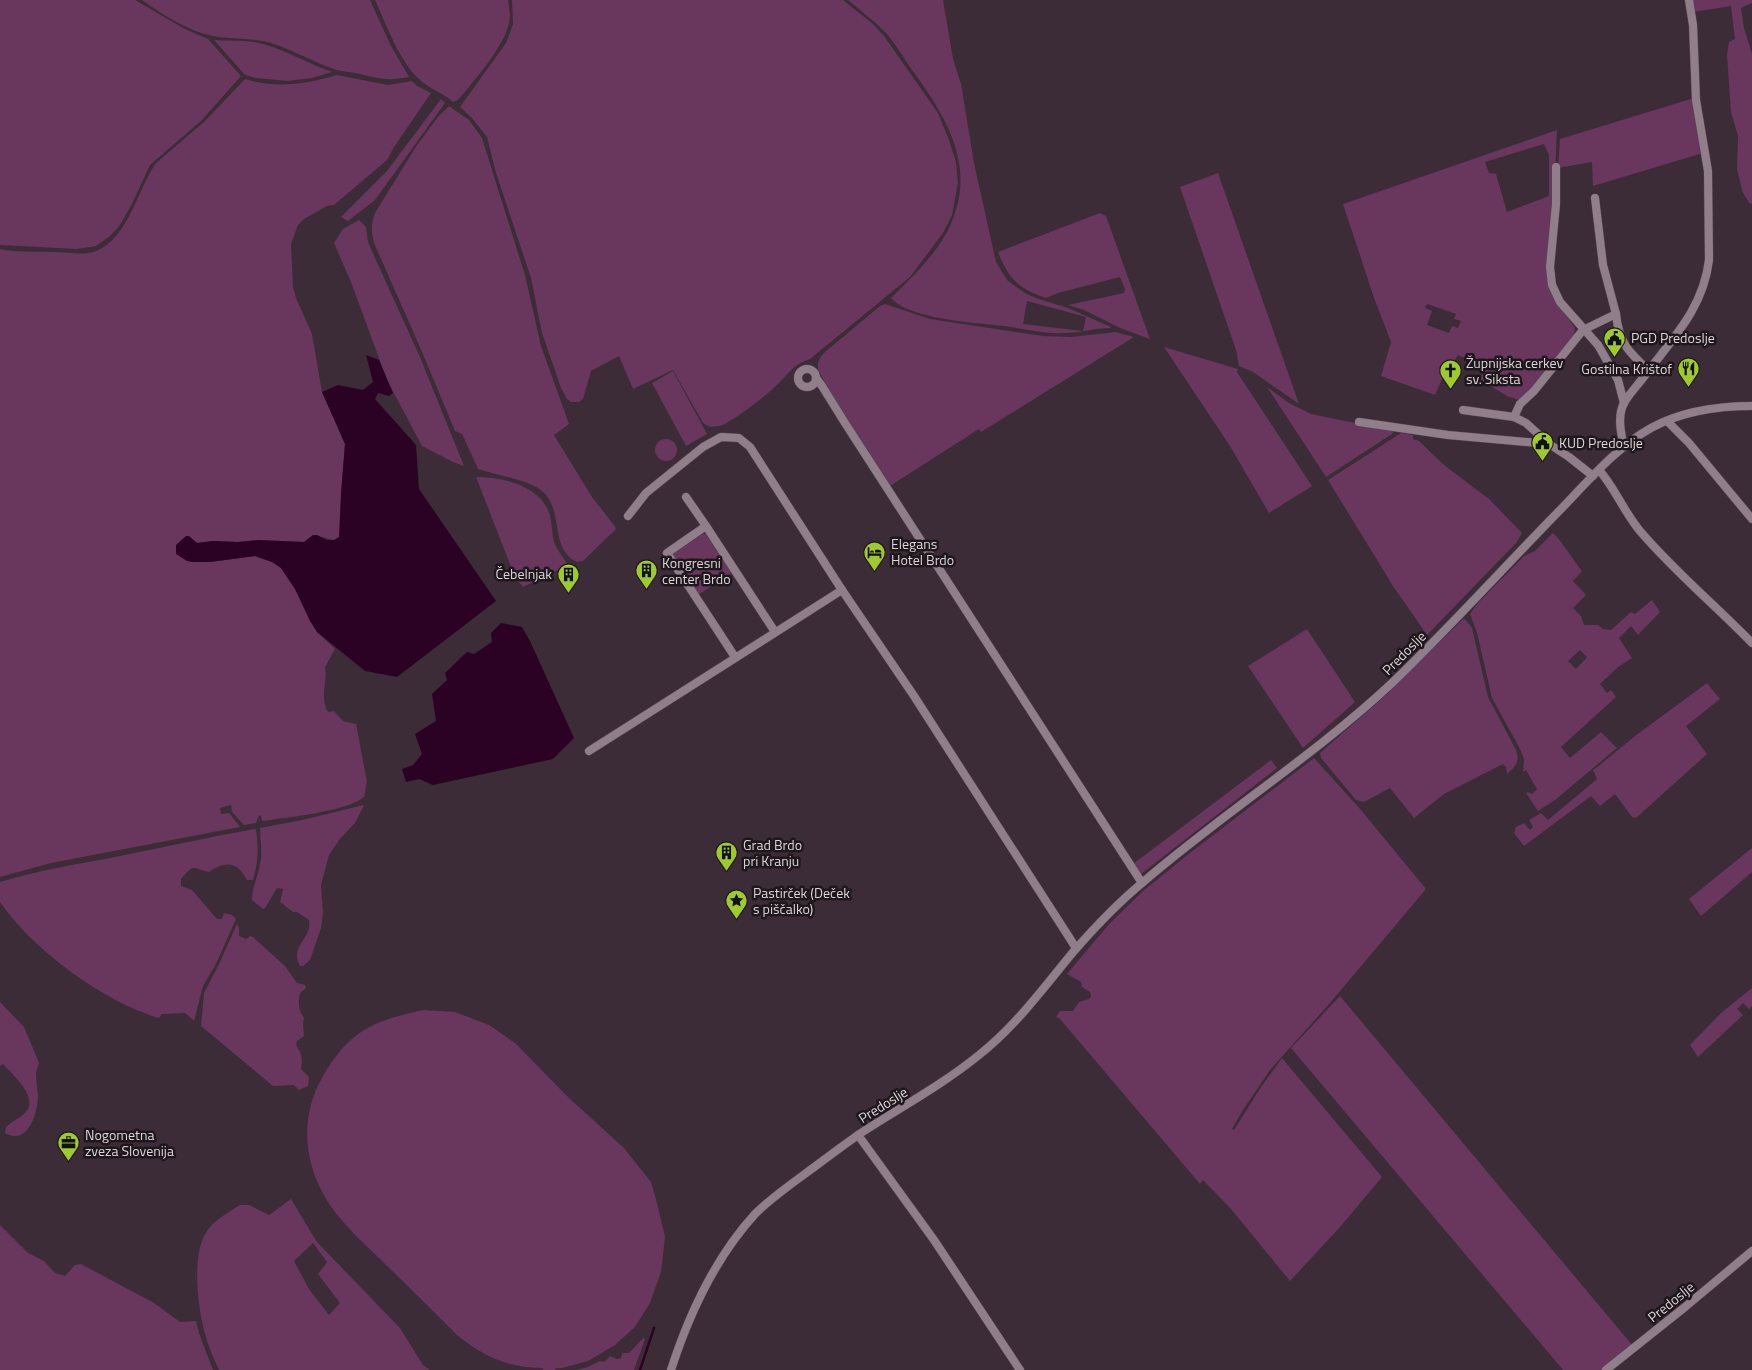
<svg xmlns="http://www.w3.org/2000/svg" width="1752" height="1370" font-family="'Titillium Web',sans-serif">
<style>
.green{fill:#69365d;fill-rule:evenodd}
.water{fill:#2c0224}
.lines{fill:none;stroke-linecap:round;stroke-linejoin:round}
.stream{stroke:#2c0224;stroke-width:2.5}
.minor-casing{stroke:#564953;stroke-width:9}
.minor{stroke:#907e8b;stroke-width:8}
.labels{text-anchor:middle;stroke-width:5;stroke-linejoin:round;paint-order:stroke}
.poi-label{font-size:14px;fill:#ddd3da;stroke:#1e171c;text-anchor:start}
.street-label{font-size:14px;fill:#ddd3da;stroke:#1e171c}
</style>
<rect width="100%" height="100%" fill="#3b2c37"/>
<g class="green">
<polygon points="0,0 135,0 185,29 208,39 241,76 202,120 150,165 132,204 120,225 110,236 96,246 77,249 0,245"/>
<path d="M142,0H370L391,46L409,77C387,81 381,79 360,74C352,72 342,72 334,69C313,62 295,51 274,44C254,37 234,40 213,36C188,31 163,15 142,0Z"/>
<path d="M375,0H508C509,8 511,15 509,23C504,47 474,81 458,100L453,102C443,93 431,89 421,81C398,60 388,28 375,0Z"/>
<path d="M512,0H843L873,24L884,36L938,113L949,140L956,162L958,183L952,215L943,233L910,277L810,359C793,365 791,371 779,383C767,395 740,416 725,424C721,426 715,426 710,427L703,423L673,370L633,389L619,356L591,371L583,399L579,402H571L567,399L561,388L542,333L531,278L496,173L487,137L472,118L460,107L506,43L513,24Z"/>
<path d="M848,0H943L953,59L961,84L974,163L996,262L1008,281L1025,293L1036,298L1068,308L1111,327L1110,328C1095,328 1080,333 1065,333C1044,334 1024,329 1004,326C977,323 908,319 891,298C914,275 940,251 952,221C976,164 945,115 912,70C903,57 894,41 883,30C872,19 859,10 848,0ZM1027,301L1086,317L1083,331L1023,324Z"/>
<polygon points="1692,0 1752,0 1752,3 1741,8 1744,28 1752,54 1752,203 1750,204 1743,193 1737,169 1738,136 1731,112 1727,55 1729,42 1735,39 1731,6 1694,12"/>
<path d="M214,40C227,41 241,40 254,42C281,47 306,63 332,72L312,78L288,81L256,78L245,75Z"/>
<path d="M337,75L388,85L412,81L417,86L431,93L394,147L387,160L334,205L327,206L304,219L298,225L291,244L293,287L296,298L312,334L322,392L345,444L341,494L340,535V537L334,540L313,535L304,542L258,540L238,542L213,541L197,543L194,541L187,561L210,562L255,556L272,562L281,568L295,589L317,632L335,649L325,667C328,682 319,696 328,712L334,711L343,721L356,724L367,782L364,797C349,811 284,818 262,821L261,816L259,815L256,823L244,825L232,812L231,805L220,808L221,814L229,813L240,827L51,863L0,877V249C17,253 36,251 54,252C67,252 84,256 96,251C128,239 138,188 156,163L205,121L245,79C276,89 306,84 337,75Z"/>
<polygon points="1694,98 1703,153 1593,186 1592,162 1558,168 1560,139"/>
<polygon points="441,99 445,103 375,200 348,221 341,217 387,171"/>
<path d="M449,106L469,120L482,138L525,275L541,346L569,424L554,435L592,497L614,525L616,529L583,561L577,562C549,549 564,510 543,492C530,480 496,475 478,469L462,434L455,431L422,352L374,243C371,232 371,223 375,213L415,148L437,118Z"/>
<path d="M1557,130L1554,195L1547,263L1559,305L1575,328L1574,336L1529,393L1519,400L1507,396L1479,379L1487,368L1458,355L1448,371L1445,372L1435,395L1381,376L1391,342L1374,298L1343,204ZM1544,144L1549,155V196L1507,212L1496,174L1489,173L1485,162ZM1427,304L1456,314L1454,319L1461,321L1458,328L1452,326L1449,333L1427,325L1432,311L1425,308Z"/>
<polygon points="1218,173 1299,404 1253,372 1239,366 1236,350 1180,187"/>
<path d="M1100,213L1106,216L1150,339L1120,328L1084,310L1068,305L1124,293L1125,289L1120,277L1058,293L1046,298C1018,289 1008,278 998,252Z"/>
<polygon points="359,220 366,227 368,242 375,258 420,357 464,466 453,462 422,446 387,380 351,282 334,243 343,229"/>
<path d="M885,304L930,319L1043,336L1071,337L1116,332L1134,337L981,432L979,429L890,486L838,405L818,370C817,362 819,358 825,352L880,306Z"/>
<polygon points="1164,347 1238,369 1237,372 1312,486 1269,513 1230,446"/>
<polygon points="673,371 707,434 686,446 652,383"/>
<polygon points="1267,387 1289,403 1311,414 1394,431 1392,434 1326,477"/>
<polygon points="1401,433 1413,435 1413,439 1419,441 1444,465 1489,499 1522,533 1516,543 1427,635 1393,586 1328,480"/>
<circle cx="666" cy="450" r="11"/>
<path d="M476,477C504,477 541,486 550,515C552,524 552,534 554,542C557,550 564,558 568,565L523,587L515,577Z"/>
<path d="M1553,533C1565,545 1572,559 1582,571L1573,581L1586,595L1573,608L1581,616L1584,625H1598L1603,629L1611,630L1631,612L1635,614L1652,600L1660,612L1638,635L1631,626L1619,638L1632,658L1618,667L1600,684L1607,693L1611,690L1616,697L1561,747L1570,758L1601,732L1617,748L1555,800L1538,811L1526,793L1528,792L1532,794L1537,789L1526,770L1523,772L1524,759L1520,749L1492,698L1477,633L1470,614L1477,604L1524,556L1535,551ZM1580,650L1587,657L1576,669L1568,661Z"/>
<polygon points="703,534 706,534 731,571 730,574 698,595 672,557 673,554"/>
<path d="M1463,619L1466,620L1472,628L1488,697L1516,750C1520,762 1516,766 1507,774L1506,767L1503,764L1444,794L1414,818L1390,788L1364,802L1356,800L1321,758L1320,753L1386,695Z"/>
<polygon points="1307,629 1355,702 1303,748 1248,666"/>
<polygon points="1707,683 1720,699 1686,726 1707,754 1636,818 1632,817 1615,794 1600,806 1591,796 1524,846 1514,833 1516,827 1524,823 1530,830 1533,827 1529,820 1541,813 1548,820 1597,779 1593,770 1596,768 1635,736"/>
<polygon points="1314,758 1361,810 1426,889 1330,1003 1270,1070 1243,1110 1232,1129 1234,1130 1261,1087 1282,1058 1382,1177 1340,1227 1290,1281 1231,1209 1203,1180 1200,1184 1060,1019 1056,1017 1060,1011 1073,1011 1079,1002 1089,999 1091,996 1090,992 1082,987 1081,982 1067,974 1110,923 1143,891 1191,852"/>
<polygon points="1271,760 1277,768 1141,874 1133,864"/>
<path d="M364,805L355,823L339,840L329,855L321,885L323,913L321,928L310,960L303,966H300C289,946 312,939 309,920L297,912H293L280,902L283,889L277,888L265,908L263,909L252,900C252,887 258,877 260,864C263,852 260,840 260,828L302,820Z"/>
<path d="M255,829L256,830C259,849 258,862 253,880H247C237,861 225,861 209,872C191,868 195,863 181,879V886L192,890L217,919H222L224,913L232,915L236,919L216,964L203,986L194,1021L185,1013L162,1014L159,1018C104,1002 33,950 0,902V882C39,870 79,864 120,856C165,847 209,837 255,829Z"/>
<polygon points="1752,848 1752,872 1701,916 1689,899"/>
<path d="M237,924L239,928V936L246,939L250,936L253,937L285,966L297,983L305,985L306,988L300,993C298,1003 298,1010 304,1018L303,1024L304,1036L297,1041L296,1045C302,1054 303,1059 301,1069L309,1077L308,1086L299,1090L294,1085L273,1086L201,1026L204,993L219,964Z"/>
<polygon points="1752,988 1752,1006 1749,1009 1743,1003 1737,1009 1743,1015 1698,1057 1690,1045 1721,1013"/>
<polygon points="1340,996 1633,1346 1603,1370 1563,1370 1291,1048"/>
<path d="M0,1002L24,1027L39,1063C38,1067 36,1070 36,1074C36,1082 38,1090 38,1098C37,1115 27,1146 5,1133L6,1127C12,1121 21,1118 26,1112C39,1097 12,1074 3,1064L0,1066Z"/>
<path d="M423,1010L455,1012L489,1025L515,1043L569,1098L624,1148L651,1182L657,1203L665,1237L661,1272L650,1303L635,1327L615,1345L588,1361L562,1368H557L554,1370H544L542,1368C509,1368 482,1356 457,1335C433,1311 409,1287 384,1263C369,1248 352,1233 339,1217C305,1176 296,1122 323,1076C350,1030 373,1021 423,1010Z"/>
<path d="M291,1199L317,1242L400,1328L423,1365L430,1370H219C216,1363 212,1356 210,1349C199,1321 189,1257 207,1231C214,1220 229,1212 240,1205H249L269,1215ZM313,1243L327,1262L318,1274L340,1303L329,1315L309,1289L294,1261Z"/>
<polygon points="0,1225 28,1253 44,1261 55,1273 65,1276 75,1265 81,1264 154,1303 180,1322 196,1321 199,1333 213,1370 0,1370"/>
<polygon points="643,1338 645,1339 634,1370 576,1370 588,1367 600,1361 604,1362 610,1356 617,1359 621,1358 622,1353 629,1353"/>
</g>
<g class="water">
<polygon points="366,355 379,360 393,393 389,396 378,393 375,399 416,445 419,489 496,601 397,677 365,671 317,632 310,621 295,589 281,568 272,562 255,556 210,562 192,562 187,561 176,554 176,545 186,536 189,536 197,543 213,541 238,542 258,540 304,542 313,535 317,535 327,540 334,540 339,537 341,494 345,444 322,392 338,385 363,390 373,382"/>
<polygon points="501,623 522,627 530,641 574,738 553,759 433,785 419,779 406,782 402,769 413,765 422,754 415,734 436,721 432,694 447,680 445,673 467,652 474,654 492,642 491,633"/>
</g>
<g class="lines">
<polyline class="stream" points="640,1370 654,1328"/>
<defs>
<g id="minor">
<polyline points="1556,167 1556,204 1550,267 1552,285 1560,302 1598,345 1618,380 1624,403"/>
<path d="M1616,314C1619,343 1628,351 1648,370"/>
<circle cx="807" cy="378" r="9"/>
<polyline points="816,378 822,386 845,423 1142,883"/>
<polyline points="1463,410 1514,417"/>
<polyline points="1667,421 1689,443 1752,519"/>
<polyline points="1359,422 1448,435 1549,444 1569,457 1593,476"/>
<polyline points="1549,444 1526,423 1514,417 1520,404 1534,391 1583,330 1616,314 1603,265 1595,198"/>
<path d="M1624,447C1621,434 1617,416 1624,403C1629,394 1637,386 1643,378C1671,340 1703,310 1709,260L1708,171L1696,100L1693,25L1689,0"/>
<path d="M1599,470C1615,488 1624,512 1640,531C1674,571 1715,605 1752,643"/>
<polyline points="686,497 706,526"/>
<polyline points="628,516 646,493 703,447 721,437 739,438 750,447 842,590 914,696 1076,948"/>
<polyline points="735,657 667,553 706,526 775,632"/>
<polyline points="589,751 842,590"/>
<polyline points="858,1135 934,1240 1020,1370"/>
<path d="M671,1370C689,1314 715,1258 755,1214C772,1197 794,1182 813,1168C829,1156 845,1144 861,1133C901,1107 942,1085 979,1055C1016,1026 1044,987 1074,951C1095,927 1118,903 1142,883C1223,813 1314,756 1392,683C1451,626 1506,565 1563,507C1590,479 1617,447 1651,428C1682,411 1717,406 1752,406"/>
<polyline points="1606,1370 1685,1307 1752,1251"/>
</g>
</defs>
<use href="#minor" class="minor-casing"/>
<use href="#minor" class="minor"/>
</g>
<defs>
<symbol id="civic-pin" viewBox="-11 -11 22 30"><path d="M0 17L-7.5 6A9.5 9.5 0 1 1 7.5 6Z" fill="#9fca2d" stroke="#1e171c"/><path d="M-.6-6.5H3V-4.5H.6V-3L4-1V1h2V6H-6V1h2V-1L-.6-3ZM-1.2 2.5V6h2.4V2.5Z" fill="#111"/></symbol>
<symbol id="restaurant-pin" viewBox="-11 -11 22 30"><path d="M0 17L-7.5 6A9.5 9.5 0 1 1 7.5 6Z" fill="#9fca2d" stroke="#1e171c"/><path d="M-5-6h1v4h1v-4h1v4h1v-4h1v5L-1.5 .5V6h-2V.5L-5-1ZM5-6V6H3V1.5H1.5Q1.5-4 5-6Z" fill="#111"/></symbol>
<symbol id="church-pin" viewBox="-11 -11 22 30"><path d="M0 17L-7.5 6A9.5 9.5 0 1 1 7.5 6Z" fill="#9fca2d" stroke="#1e171c"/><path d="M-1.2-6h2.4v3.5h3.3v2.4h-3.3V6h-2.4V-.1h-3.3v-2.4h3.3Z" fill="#111"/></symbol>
<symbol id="hotel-pin" viewBox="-11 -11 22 30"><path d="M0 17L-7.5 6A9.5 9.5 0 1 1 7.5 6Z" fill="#9fca2d" stroke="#1e171c"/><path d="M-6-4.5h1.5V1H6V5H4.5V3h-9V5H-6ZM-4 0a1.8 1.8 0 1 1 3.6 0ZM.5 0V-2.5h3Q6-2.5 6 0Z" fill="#111"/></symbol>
<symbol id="building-pin" viewBox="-11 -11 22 30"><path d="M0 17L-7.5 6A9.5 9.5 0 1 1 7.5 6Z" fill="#9fca2d" stroke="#1e171c"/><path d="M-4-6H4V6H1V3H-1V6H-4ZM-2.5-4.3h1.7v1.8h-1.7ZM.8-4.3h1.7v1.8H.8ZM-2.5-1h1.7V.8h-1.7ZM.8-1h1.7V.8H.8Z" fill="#111"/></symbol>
<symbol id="sight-pin" viewBox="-11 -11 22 30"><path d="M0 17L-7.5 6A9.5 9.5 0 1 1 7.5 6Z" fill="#9fca2d" stroke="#1e171c"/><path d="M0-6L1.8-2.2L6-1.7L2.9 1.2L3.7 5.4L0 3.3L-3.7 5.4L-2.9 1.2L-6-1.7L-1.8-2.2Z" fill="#111"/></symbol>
<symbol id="office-pin" viewBox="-11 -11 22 30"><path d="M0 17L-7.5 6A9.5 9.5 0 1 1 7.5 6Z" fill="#9fca2d" stroke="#1e171c"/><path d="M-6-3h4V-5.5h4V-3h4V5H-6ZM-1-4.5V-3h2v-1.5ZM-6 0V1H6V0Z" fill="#111"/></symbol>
</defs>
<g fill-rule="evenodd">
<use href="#civic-pin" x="1602" y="326" width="25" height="34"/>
<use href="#restaurant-pin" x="1676" y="356" width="25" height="34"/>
<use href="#church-pin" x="1438" y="358" width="25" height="34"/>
<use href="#civic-pin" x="1530" y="430" width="25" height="34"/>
<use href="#hotel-pin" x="862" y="540" width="25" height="34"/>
<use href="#building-pin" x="634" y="558" width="25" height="34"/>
<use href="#building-pin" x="556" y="562" width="25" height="34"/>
<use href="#building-pin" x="714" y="840" width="25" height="34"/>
<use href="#sight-pin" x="724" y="888" width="25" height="34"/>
<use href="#office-pin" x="56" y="1130" width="25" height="34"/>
</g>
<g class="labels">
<g class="poi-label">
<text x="1631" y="343">PGD Predoslje</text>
<text x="1466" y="368">Župnijska cerkev<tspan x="1466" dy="16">sv. Siksta</tspan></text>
<text x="1672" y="374" text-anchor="end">Gostilna Krištof</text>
<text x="1559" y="448">KUD Predoslje</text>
<text x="891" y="549">Elegans<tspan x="891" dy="16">Hotel Brdo</tspan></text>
<text x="662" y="568">Kongresni<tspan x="662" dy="16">center Brdo</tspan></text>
<text x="552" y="579" text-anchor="end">Čebelnjak</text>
<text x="743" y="850">Grad Brdo<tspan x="743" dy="16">pri Kranju</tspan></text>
<text x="753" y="898">Pastirček (Deček<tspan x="753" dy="16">s piščalko)</tspan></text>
<text x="85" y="1140">Nogometna<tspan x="85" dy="16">zveza Slovenija</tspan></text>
</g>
<g class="street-label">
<text transform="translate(1404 653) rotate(-45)" y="5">Predoslje</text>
<text transform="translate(883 1105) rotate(-32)" y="5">Predoslje</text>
<text transform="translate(1671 1302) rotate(-39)" y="5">Predoslje</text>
</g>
</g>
</svg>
